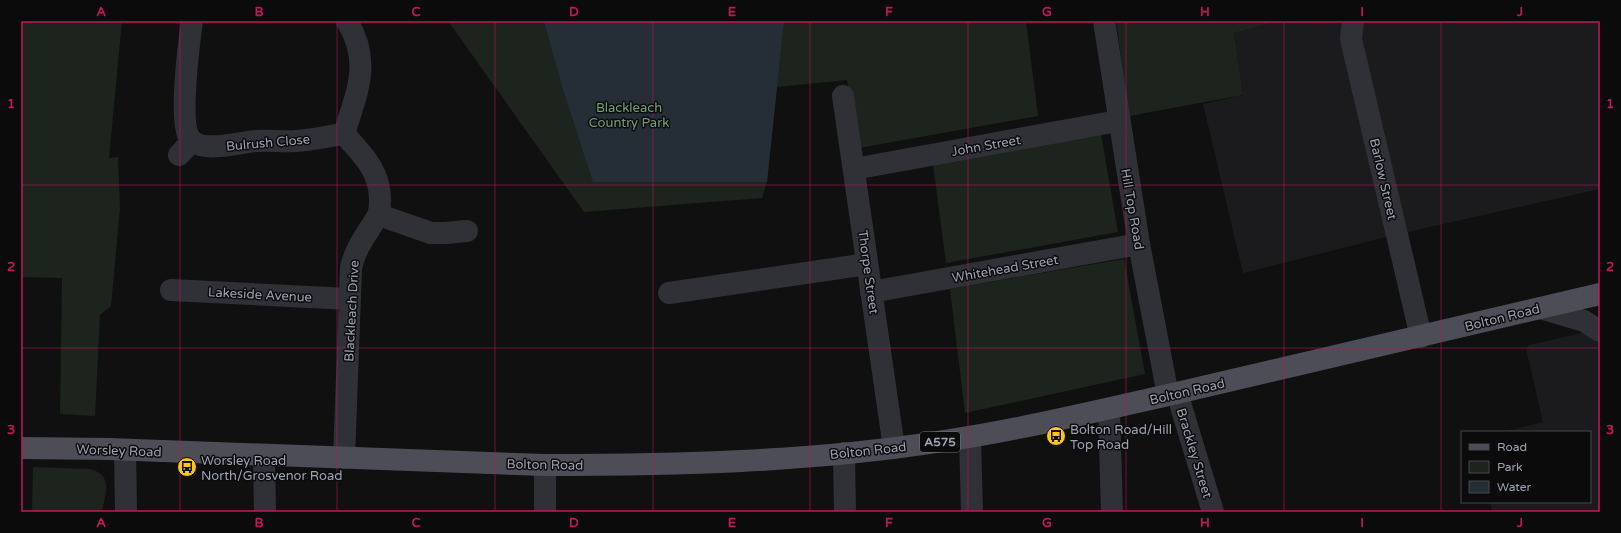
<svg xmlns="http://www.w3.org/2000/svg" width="1621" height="533" font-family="'Varela Round',sans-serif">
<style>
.built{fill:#1b1b1e}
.green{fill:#1c241d}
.water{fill:#252d36}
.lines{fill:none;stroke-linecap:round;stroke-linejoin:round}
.street{stroke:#303137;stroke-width:22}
.primary{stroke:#4c4d56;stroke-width:22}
.grid{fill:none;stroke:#c2185b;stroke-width:1;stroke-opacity:0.55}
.labels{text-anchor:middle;stroke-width:3;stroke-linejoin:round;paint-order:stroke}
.shield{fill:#0b0b0c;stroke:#737682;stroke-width:1}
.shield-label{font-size:12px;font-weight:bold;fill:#9fa4b4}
.park-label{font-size:13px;fill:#74a17a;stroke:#0b0b0c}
.street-label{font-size:13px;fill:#9fa4b4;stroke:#0b0b0c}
.poi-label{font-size:13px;fill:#9fa4b4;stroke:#0b0b0c;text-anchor:start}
.neatline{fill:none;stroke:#c2185b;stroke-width:1.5}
.grid-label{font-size:13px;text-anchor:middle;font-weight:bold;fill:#c2185b}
</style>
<rect width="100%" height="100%" fill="#101011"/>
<g class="built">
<polygon points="1280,21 1600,21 1600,189 1390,236 1243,273 1203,104 1243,95 1234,33"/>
<polygon points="1600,329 1600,512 1492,512 1490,502 1590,502 1590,432 1502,432 1543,422 1526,349 1529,345"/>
</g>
<g class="green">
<polygon points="21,21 122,21 109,158 118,157 120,208 111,306 100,315 95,416 60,414 62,278 21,277"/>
<polygon points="448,21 1026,21 1038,116 859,148 847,80 777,87 767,182 762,198 584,212"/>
<polygon points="1116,21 1280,21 1234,33 1243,95 1129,116"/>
<polygon points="1101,134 1118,232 946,263 933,164"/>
<polygon points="1124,259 1145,374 965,413 950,289"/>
<path d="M33,467L90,469C114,475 105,494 102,512H32Z"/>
</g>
<polygon class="water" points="544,21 784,21 767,182 593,182 562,86"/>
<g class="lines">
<g class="street">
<path d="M192,21C189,43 179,120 189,137C199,155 240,142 256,141C269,140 283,142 296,141C312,140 328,136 344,134"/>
<polyline points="1104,21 1139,244 1168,395"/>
<polyline points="1353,21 1351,39 1421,337"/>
<polyline points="843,96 894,448"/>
<polyline points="179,155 192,141"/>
<polyline points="854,169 1118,121"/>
<polyline points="379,215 431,233 445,233 467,231"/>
<polyline points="171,290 349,299"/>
<polyline points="871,292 1139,244"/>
<polyline points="669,293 867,264"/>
<polyline points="1540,308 1584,321 1600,331"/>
<polyline points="1177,393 1213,512"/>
<polyline points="1109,409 1112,512"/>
<polyline points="970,437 972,512"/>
<polyline points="125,450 126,512"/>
<polyline points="844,453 845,512"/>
<polyline points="264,455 265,512"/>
<path d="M344,458L351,268C355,248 367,234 377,217C380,212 380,205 380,199C380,171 362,154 344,134C357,91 372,63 347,21"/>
<polyline points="545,465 545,512"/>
</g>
<path class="primary" d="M21,448L109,449L545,465C676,465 807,462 937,442C1013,431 1089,413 1164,396C1310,363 1455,328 1600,294"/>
</g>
<path class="grid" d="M180,21V512M337,21V512M495,21V512M653,21V512M810,21V512M968,21V512M1126,21V512M1284,21V512M1441,21V512M21,185H1600M21,348H1600"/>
<defs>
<symbol id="bus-disc" viewBox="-11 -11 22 22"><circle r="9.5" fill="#ffc41a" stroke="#0b0b0c"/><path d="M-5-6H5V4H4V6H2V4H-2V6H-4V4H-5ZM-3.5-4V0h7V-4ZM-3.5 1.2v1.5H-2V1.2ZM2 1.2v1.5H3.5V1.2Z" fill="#111"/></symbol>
</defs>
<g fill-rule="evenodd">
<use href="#bus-disc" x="1045" y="425" width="22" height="22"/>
<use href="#bus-disc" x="176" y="456" width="22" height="22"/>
</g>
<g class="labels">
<rect class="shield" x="920" y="432" width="40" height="20" rx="3"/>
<g class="shield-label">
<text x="940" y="446">A575</text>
</g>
<g class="park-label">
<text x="629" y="112">Blackleach<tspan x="629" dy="15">Country Park</tspan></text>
</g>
<g class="street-label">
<text transform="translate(268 142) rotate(-5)" y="5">Bulrush Close</text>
<text transform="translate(986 145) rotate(-10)" y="5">John Street</text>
<text transform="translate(1384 179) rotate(77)" y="5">Barlow Street</text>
<text transform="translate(1133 209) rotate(80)" y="5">Hill Top Road</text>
<text transform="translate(1005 268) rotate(-10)" y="5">Whitehead Street</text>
<text transform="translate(869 272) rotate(82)" y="5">Thorpe Street</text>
<text transform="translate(260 294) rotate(3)" y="5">Lakeside Avenue</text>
<text transform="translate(351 311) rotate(-87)" y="5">Blackleach Drive</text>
<text transform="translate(1502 317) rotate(-14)" y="5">Bolton Road</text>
<text transform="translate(1187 391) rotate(-13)" y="5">Bolton Road</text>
<text transform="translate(119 450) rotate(2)" y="5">Worsley Road</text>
<text transform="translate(868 450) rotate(-6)" y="5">Bolton Road</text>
<text transform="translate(1195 453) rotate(73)" y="5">Brackley Street</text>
<text transform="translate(545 464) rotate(1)" y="5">Bolton Road</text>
</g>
<g class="poi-label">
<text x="1070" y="434">Bolton Road/Hill<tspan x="1070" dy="15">Top Road</tspan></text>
<text x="201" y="465">Worsley Road<tspan x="201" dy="15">North/Grosvenor Road</tspan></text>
</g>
</g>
<rect width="1621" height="533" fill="none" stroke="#0b0b0c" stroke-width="44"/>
<rect x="1461" y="431" width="130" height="72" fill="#0b0b0c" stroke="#46484f"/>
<rect x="1469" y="444" width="20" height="6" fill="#4c4d56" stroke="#46484f"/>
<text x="1497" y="451" font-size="12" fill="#9fa4b4">Road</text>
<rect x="1469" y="461" width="20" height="12" fill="#1c241d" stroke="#46484f"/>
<text x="1497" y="471" font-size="12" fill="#9fa4b4">Park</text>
<rect x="1469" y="481" width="20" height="12" fill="#252d36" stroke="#46484f"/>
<text x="1497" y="491" font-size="12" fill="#9fa4b4">Water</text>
<rect x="22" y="22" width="1577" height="489" class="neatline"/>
<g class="grid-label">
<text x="101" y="16">A</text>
<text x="259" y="16">B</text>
<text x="416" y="16">C</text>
<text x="574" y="16">D</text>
<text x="732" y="16">E</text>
<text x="889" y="16">F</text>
<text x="1047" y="16">G</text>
<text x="1205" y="16">H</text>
<text x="1362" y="16">I</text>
<text x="1520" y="16">J</text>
<text x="11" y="108">1</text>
<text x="1610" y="108">1</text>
<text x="11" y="271">2</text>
<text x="1610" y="271">2</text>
<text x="11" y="434">3</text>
<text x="1610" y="434">3</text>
<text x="101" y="527">A</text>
<text x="259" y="527">B</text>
<text x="416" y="527">C</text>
<text x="574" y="527">D</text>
<text x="732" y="527">E</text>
<text x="889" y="527">F</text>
<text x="1047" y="527">G</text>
<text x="1205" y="527">H</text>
<text x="1362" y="527">I</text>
<text x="1520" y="527">J</text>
</g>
</svg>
